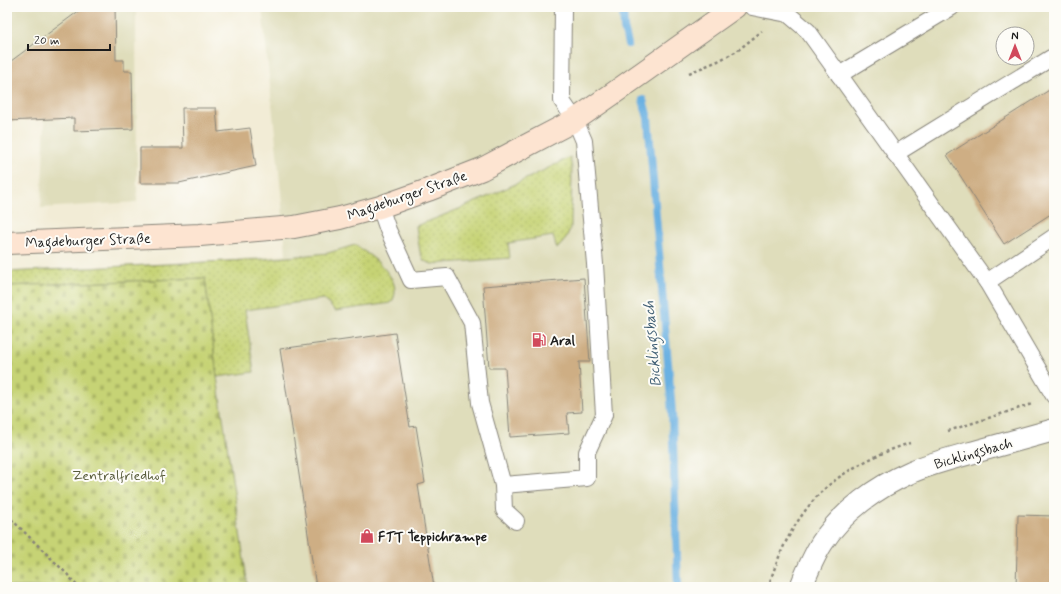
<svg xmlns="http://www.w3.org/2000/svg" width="1061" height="594" font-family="Mynerve,sans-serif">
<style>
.built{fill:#dfddbb;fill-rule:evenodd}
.grass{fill:url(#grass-dots);stroke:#717848}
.cemetery{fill:url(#cemetery-stones);stroke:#717848}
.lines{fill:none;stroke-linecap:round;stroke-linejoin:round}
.stream{stroke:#6bb1e2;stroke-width:8}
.building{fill:#ceae84}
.lane-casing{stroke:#878479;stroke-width:18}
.street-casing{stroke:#878479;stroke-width:24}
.secondary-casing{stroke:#878479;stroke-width:24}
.path{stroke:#878479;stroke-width:2.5;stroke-dasharray:3 3;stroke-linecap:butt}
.lane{stroke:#fff;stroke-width:16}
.street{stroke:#fff;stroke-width:22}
.secondary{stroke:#fde4d1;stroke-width:22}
.labels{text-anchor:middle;stroke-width:4;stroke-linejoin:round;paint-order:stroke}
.street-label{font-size:14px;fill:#1c1c1c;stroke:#fdfcf7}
.poi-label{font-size:14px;font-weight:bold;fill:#1c1c1c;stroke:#fdfcf7;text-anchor:start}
.park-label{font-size:14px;fill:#585c3b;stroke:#fdfcf7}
.water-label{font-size:15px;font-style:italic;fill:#405f75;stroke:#fdfcf7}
</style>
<defs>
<pattern id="grass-dots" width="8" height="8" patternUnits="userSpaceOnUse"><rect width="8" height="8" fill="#c6d374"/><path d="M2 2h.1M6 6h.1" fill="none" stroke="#aab564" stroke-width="1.8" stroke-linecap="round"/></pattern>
<pattern id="cemetery-stones" width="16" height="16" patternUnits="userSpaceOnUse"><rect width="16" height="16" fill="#c6d374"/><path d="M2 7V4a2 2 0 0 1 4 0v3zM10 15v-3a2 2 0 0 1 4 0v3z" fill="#aab564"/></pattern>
</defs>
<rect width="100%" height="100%" fill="#fdfcf7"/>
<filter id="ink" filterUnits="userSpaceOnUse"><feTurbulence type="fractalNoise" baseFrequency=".025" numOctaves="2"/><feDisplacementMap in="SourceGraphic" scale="8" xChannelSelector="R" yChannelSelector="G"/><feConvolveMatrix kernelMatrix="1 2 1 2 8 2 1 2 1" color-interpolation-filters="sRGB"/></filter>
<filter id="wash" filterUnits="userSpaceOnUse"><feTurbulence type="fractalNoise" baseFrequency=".012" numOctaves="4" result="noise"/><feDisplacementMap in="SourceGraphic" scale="16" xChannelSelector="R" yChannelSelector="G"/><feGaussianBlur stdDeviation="0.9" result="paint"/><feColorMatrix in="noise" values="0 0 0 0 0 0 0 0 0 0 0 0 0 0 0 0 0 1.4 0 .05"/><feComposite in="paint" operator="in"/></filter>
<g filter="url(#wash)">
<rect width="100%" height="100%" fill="#f2ecd6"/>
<g class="built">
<polygon points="7,7 136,7 137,202 41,208 45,123 7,76"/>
<path d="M262,7H1054V587H248L217,377L205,278V262L286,255L281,192ZM1003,34H1027V58H1003Z"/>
</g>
<g class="grass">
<path d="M570,157L572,169L571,227L565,240L557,249L553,236L508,243L510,258L432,264L424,261L420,252L416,226C469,206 520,183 570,157Z"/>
<path d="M355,245C372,256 407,281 391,303L335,311L324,299L245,310L254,372L217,377L205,278L7,286V272L267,259L328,253Z"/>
</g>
<polygon class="cemetery" points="205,278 217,377 248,587 7,587 7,286"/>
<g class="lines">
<g class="stream">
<polyline points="623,7 624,28 628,44"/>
<polyline points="643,100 648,118 672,412 678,587"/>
</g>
</g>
<g id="blocks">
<g class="building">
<polygon points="84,7 115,7 116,60 124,60 124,71 132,71 133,129 74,131 74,118 7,121 7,64"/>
<polygon points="1054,87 1054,212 1004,244 947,155"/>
<polygon points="182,108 216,108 218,132 250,128 256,166 179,183 140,183 140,148 183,148"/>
<polygon points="584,278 590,362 579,362 582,412 567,413 569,433 510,437 505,368 489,368 483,286"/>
<polygon points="395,333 410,427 416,426 425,483 418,485 434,587 316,587 280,349"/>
<polygon points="1018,515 1054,516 1054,587 1016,587"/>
</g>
</g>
</g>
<g filter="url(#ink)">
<use href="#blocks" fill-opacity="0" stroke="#878479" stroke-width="1"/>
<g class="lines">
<defs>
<g id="lane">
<polyline points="752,7 788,14 808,31 987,282 1054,396"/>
<polyline points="839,75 952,7"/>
<polyline points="895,154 1051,58"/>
<polyline points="380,207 388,230 411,280 447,277 472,323 480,403 503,485 587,478 587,452 604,415 595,264 584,141 575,120 562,101 563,7"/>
<polyline points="987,282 1054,237"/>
<polyline points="503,485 504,510 516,521"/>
</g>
<path id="street" d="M801,587C807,572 813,557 822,543C843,511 877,487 911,472C932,463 956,457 978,451C1003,444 1029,437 1054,430"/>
<polyline id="secondary" points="7,243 200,235 294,227 340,218 380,207 428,190 482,169 575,120 611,95 735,7"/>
</defs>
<use href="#lane" class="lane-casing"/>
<use href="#street" class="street-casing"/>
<use href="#secondary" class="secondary-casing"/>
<g class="path">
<polyline points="689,73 718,61 737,51 762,31"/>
<polyline points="948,431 1032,404"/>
<polyline points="7,515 67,574 78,587"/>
<path d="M768,587C774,570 780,552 789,536C798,519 814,497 829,485C852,466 882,452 910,443"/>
</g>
<use href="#lane" class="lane"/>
<use href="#street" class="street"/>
<use href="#secondary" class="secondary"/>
</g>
</g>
<defs>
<symbol id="fuel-bare" viewBox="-9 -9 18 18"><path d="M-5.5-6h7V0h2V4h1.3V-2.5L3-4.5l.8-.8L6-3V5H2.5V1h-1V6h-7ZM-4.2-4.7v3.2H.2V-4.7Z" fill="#d1495b" stroke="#fdfcf7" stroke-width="2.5" paint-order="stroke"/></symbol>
<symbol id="shop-bare" viewBox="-9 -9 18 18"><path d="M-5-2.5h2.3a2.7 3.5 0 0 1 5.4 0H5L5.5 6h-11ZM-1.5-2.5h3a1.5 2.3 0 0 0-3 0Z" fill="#d1495b" stroke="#fdfcf7" stroke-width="2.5" paint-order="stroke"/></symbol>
</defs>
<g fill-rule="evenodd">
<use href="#fuel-bare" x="529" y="330" width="20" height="20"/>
<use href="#shop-bare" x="357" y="526" width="20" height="20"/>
</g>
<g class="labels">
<g class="street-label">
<text transform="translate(407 195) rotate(-19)" y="5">Magdeburger Straße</text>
<text transform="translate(88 240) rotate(-2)" y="5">Magdeburger Straße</text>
<text transform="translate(973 453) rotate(-16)" y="5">Bicklingsbach</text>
</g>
<g class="poi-label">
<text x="550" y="345">Aral</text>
<text x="378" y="541">FTT Teppichrampe</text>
</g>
<g class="park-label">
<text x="119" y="480">Zentralfriedhof</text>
</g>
<g class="water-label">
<text transform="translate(652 344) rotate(-95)" y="5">Bicklingsbach</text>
</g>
</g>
<rect width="1061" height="594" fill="none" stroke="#fdfcf7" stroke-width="24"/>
<g transform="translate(1015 46)"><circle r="19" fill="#fdfcf7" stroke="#a3a29f"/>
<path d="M0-3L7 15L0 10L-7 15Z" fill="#d1495b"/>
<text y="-6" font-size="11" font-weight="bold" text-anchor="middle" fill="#1c1c1c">N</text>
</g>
<path d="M28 44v6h82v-6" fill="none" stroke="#1c1c1c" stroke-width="2"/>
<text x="34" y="44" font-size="12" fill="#1c1c1c" stroke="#fdfcf7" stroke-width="3" paint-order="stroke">20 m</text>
</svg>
